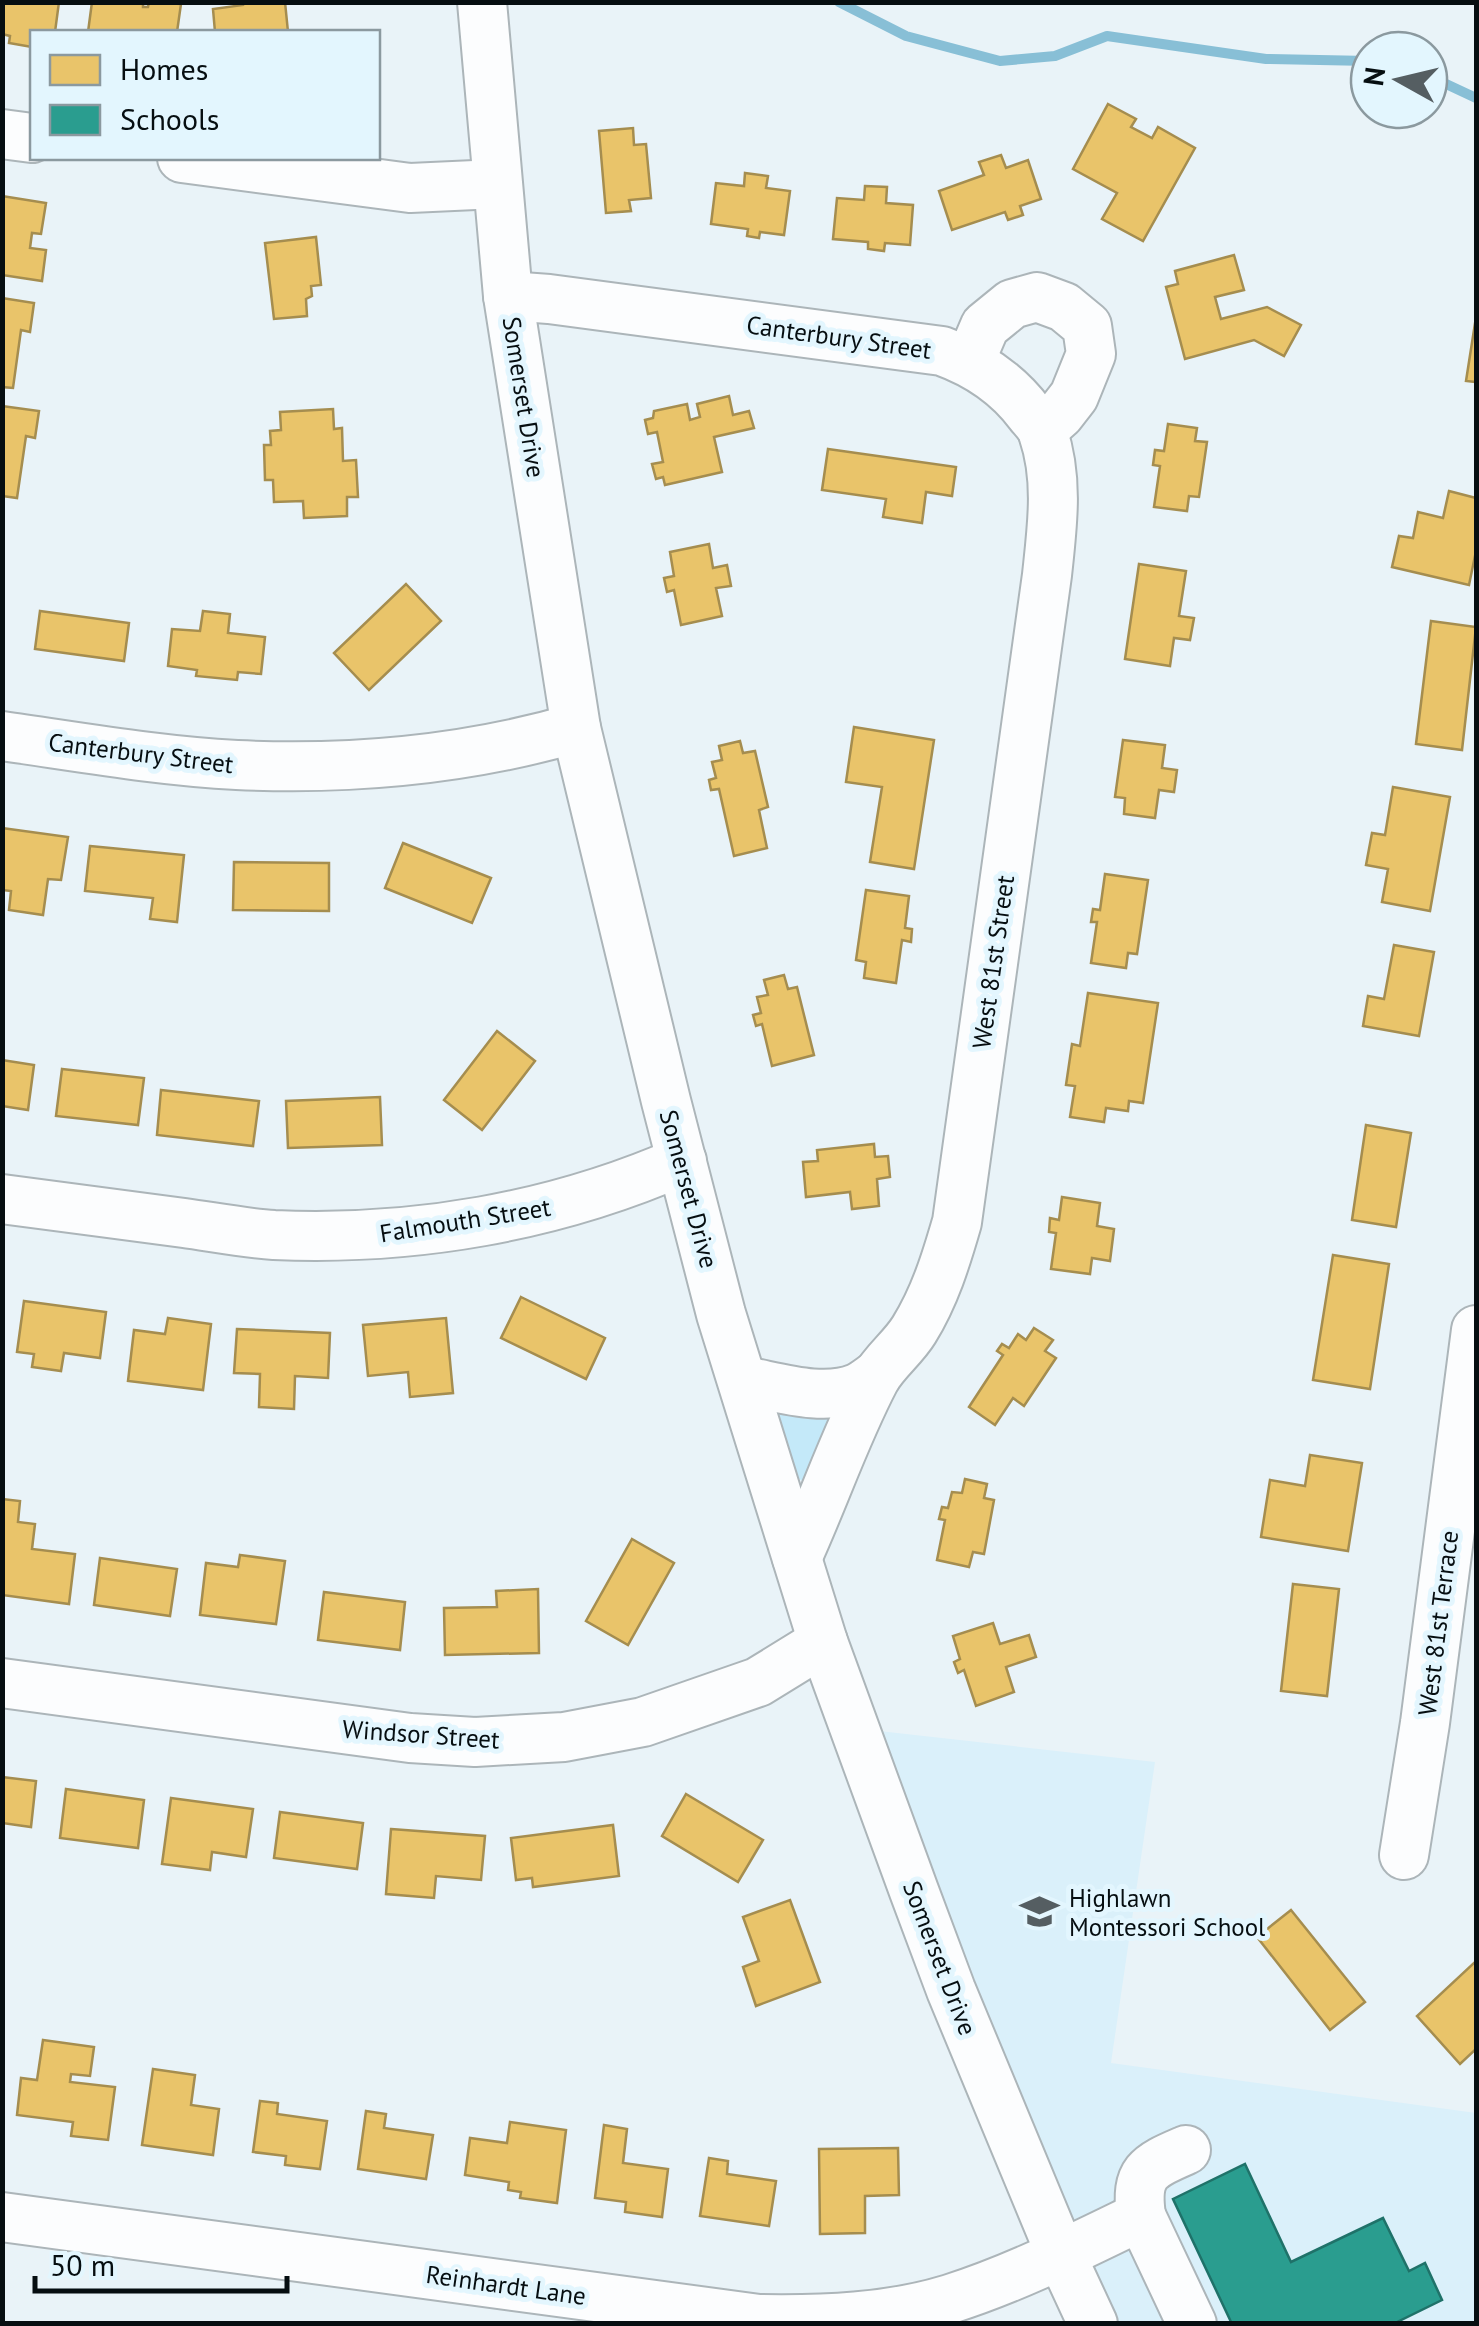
<svg xmlns="http://www.w3.org/2000/svg" width="1479" height="2326" font-family="'PT Sans',sans-serif">
<style>
.built{fill:#daf0fa}
.green{fill:#c4e9f9}
.homes{fill:#e9c46a;stroke:#a58d4f;stroke-width:2.5}
.schools{fill:#2a9d8f;stroke:#1f7269;stroke-width:2.5}
.lines{fill:none;stroke-linecap:round;stroke-linejoin:round}
.stream{stroke:#88bfd6;stroke-width:10}
.minor-casing{stroke:#acb5b9;stroke-width:52}
.minor{stroke:#fcfdfe;stroke-width:48}
.labels{text-anchor:middle;stroke-width:10;stroke-linejoin:round;paint-order:stroke}
.street-label{font-size:25px;fill:#060e11;stroke:#e3f6fe}
.poi-label{font-size:25px;fill:#060e11;stroke:#e3f6fe;text-anchor:start}
</style>
<rect width="100%" height="100%" fill="#e9f3f8"/>
<polygon class="built" points="870,1730 1155,1762 1111,2063 1476,2113 1476,2323 1119,2323 1098,2283"/>
<polygon class="green" points="837,1410 807,1484 798,1478 778,1412"/>
<g class="homes">
<polygon points="2,2 59,2 55,32 32,32 32,47 9,43 10,36 2,34"/>
<polygon points="92,2 143,2 143,7 148,7 149,2 181,4 177,32 88,32"/>
<polygon points="243,2 285,2 288,32 215,32 213,9 243,5"/>
<polygon points="1108,104 1136,119 1131,127 1152,138 1158,127 1195,148 1143,241 1102,219 1117,193 1073,169"/>
<polygon points="633,128 634,145 646,144 651,198 629,200 631,211 606,213 599,131"/>
<polygon points="1001,155 1006,168 1028,160 1041,199 1020,206 1023,215 1008,220 1005,212 952,230 939,191 984,175 979,162"/>
<polygon points="745,173 768,176 766,188 790,191 784,235 760,232 759,238 747,236 748,229 711,224 716,183 744,186"/>
<polygon points="865,186 887,187 886,203 913,205 910,245 885,243 884,251 868,249 868,242 833,239 837,198 864,200"/>
<polygon points="2,196 46,203 41,234 32,233 30,248 46,250 42,281 2,275"/>
<polygon points="316,237 321,285 311,286 312,296 306,299 307,316 274,319 265,243"/>
<polygon points="1234,255 1244,290 1215,297 1221,319 1267,307 1301,325 1284,356 1254,340 1185,359 1166,287 1178,284 1175,271"/>
<polygon points="2,298 34,303 30,332 21,330 13,388 2,387"/>
<polygon points="1476,317 1476,382 1466,381"/>
<polygon points="729,396 733,415 749,411 754,428 714,437 722,472 665,485 663,477 656,479 652,464 663,462 657,432 648,434 645,420 653,418 654,411 687,404 690,420 700,417 697,404"/>
<polygon points="2,406 39,411 35,438 26,436 17,498 2,496"/>
<polygon points="333,409 334,429 342,428 343,461 356,460 358,497 347,497 347,516 304,518 303,501 274,502 273,480 265,480 264,445 271,445 270,431 281,430 280,412"/>
<polygon points="1168,424 1197,428 1195,441 1207,442 1199,497 1189,496 1187,511 1154,507 1160,466 1153,465 1155,450 1164,451"/>
<polygon points="828,449 956,467 952,496 926,492 922,523 883,517 886,499 822,490"/>
<polygon points="1449,491 1476,498 1476,551 1469,585 1392,567 1399,536 1413,538 1418,512 1443,518"/>
<polygon points="709,544 713,568 727,565 731,586 716,588 722,616 681,625 674,590 667,592 664,578 674,576 670,552"/>
<polygon points="1139,564 1186,571 1179,616 1194,618 1190,640 1174,638 1170,666 1125,659"/>
<polygon points="406,584 441,621 369,690 334,653"/>
<polygon points="40,611 129,623 124,661 35,649"/>
<polygon points="203,611 230,614 228,633 265,637 261,674 238,672 237,680 196,676 197,670 168,666 172,629 200,631"/>
<polygon points="1431,621 1476,627 1462,750 1416,744"/>
<polygon points="854,727 934,740 914,869 870,862 882,787 846,782"/>
<polygon points="1123,740 1165,745 1162,768 1177,770 1174,792 1159,790 1155,818 1124,814 1125,798 1115,797"/>
<polygon points="740,741 743,753 755,751 768,807 759,810 767,848 734,856 719,789 711,790 709,780 716,778 712,762 722,760 719,746"/>
<polygon points="1393,787 1450,797 1430,911 1382,902 1388,869 1366,865 1372,833 1385,835"/>
<polygon points="2,828 68,837 61,880 48,879 43,915 9,910 11,891 2,890"/>
<polygon points="403,843 491,878 472,923 385,888"/>
<polygon points="90,846 184,855 177,922 150,919 153,898 85,891"/>
<polygon points="234,862 329,863 329,911 233,910"/>
<polygon points="1105,874 1148,880 1137,954 1128,953 1126,968 1091,963 1097,922 1091,922 1093,909 1100,910"/>
<polygon points="866,890 909,896 905,928 912,929 911,942 902,940 896,983 864,978 866,962 856,960"/>
<polygon points="1394,945 1434,952 1419,1036 1363,1026 1368,996 1384,999"/>
<polygon points="784,975 788,989 797,987 814,1055 772,1066 762,1024 756,1026 753,1015 761,1013 757,997 768,995 764,980"/>
<polygon points="1088,993 1158,1003 1143,1103 1129,1101 1128,1111 1106,1108 1104,1122 1070,1117 1075,1086 1066,1085 1072,1044 1080,1046"/>
<polygon points="497,1031 535,1061 482,1130 444,1100"/>
<polygon points="2,1060 34,1065 28,1110 2,1106"/>
<polygon points="62,1069 144,1078 138,1125 56,1116"/>
<polygon points="161,1090 259,1101 253,1146 157,1135"/>
<polygon points="380,1097 382,1145 288,1148 286,1101"/>
<polygon points="1366,1125 1411,1133 1396,1227 1352,1220"/>
<polygon points="874,1144 875,1157 888,1156 890,1177 877,1179 879,1206 852,1209 850,1192 806,1197 803,1162 818,1161 817,1150"/>
<polygon points="1062,1197 1100,1203 1097,1226 1114,1229 1110,1261 1092,1258 1090,1274 1051,1269 1056,1233 1049,1232 1050,1218 1059,1220"/>
<polygon points="1333,1255 1389,1264 1370,1389 1313,1380"/>
<polygon points="521,1297 605,1338 586,1379 501,1338"/>
<polygon points="24,1301 106,1312 100,1358 64,1353 61,1371 32,1367 34,1354 17,1352"/>
<polygon points="168,1318 211,1324 203,1390 128,1381 134,1330 165,1334"/>
<polygon points="446,1318 453,1393 410,1397 408,1372 368,1376 363,1325"/>
<polygon points="1034,1328 1053,1340 1045,1351 1056,1358 1024,1406 1013,1398 995,1425 969,1407 1003,1355 997,1351 1002,1344 1009,1348 1018,1334 1026,1340"/>
<polygon points="237,1329 330,1333 328,1378 295,1376 294,1409 259,1407 260,1374 234,1373"/>
<polygon points="1310,1455 1362,1463 1348,1551 1261,1537 1270,1480 1305,1486"/>
<polygon points="965,1479 987,1484 984,1498 994,1500 984,1554 973,1552 969,1567 937,1560 945,1520 939,1519 942,1507 948,1508 952,1492 962,1493"/>
<polygon points="2,1499 20,1501 18,1522 35,1524 32,1549 75,1554 69,1604 2,1595"/>
<polygon points="632,1539 674,1563 628,1645 586,1621"/>
<polygon points="240,1555 285,1561 276,1624 200,1615 206,1563 238,1567"/>
<polygon points="100,1558 177,1569 170,1616 94,1605"/>
<polygon points="1293,1584 1339,1589 1327,1696 1281,1691"/>
<polygon points="538,1589 539,1653 445,1655 444,1608 497,1607 496,1591"/>
<polygon points="324,1592 405,1602 400,1650 318,1640"/>
<polygon points="993,1623 1000,1644 1029,1635 1036,1657 1006,1667 1014,1692 976,1706 964,1670 958,1673 954,1662 960,1659 953,1636"/>
<polygon points="2,1777 36,1781 31,1827 2,1823"/>
<polygon points="66,1789 144,1800 138,1848 60,1838"/>
<polygon points="686,1794 763,1840 738,1882 662,1836"/>
<polygon points="171,1798 253,1809 246,1857 212,1852 210,1870 162,1864"/>
<polygon points="280,1812 363,1823 357,1869 274,1858"/>
<polygon points="613,1825 619,1876 533,1887 532,1878 516,1880 511,1838"/>
<polygon points="391,1829 485,1836 481,1880 436,1876 434,1898 386,1894"/>
<polygon points="790,1900 820,1982 756,2006 743,1967 759,1961 743,1917"/>
<polygon points="1291,1910 1365,2002 1330,2030 1257,1937"/>
<polygon points="1476,1961 1476,2049 1460,2064 1417,2016"/>
<polygon points="43,2040 94,2047 90,2076 71,2074 70,2082 115,2087 108,2140 71,2136 73,2122 17,2115 21,2078 37,2080"/>
<polygon points="153,2069 195,2075 191,2105 219,2109 213,2155 142,2145"/>
<polygon points="260,2101 278,2103 277,2114 327,2121 320,2169 285,2165 286,2156 253,2152"/>
<polygon points="366,2111 386,2114 384,2128 433,2135 426,2179 358,2169"/>
<polygon points="510,2122 566,2130 557,2203 520,2198 521,2192 508,2190 509,2182 465,2175 470,2138 507,2143"/>
<polygon points="604,2125 627,2129 623,2163 668,2169 662,2217 625,2212 626,2202 595,2198"/>
<polygon points="898,2148 899,2195 865,2196 865,2233 820,2234 819,2149"/>
<polygon points="709,2158 728,2161 727,2174 776,2181 769,2226 700,2216"/>
</g>
<polygon class="schools" points="1245,2164 1291,2262 1383,2218 1409,2271 1425,2263 1442,2300 1393,2324 1232,2324 1173,2199"/>
<g class="lines">
<g class="stream">
<polyline points="839,2 906,36 1000,61 1055,56 1107,36 1266,59 1369,61"/>
<polyline points="1429,76 1476,98"/>
</g>
<defs>
<g id="minor">
<polyline points="482,2 508,296 576,728 666,1101 721,1314 823,1642 914,1891 951,1990 1061,2255 1093,2324"/>
<polyline points="2,134 32,138"/>
<polyline points="182,158 410,188 497,184"/>
<path d="M508,296L549,299L942,351C978,364 1007,383 1030,414C1035,420 1041,426 1043,433C1059,479 1052,528 1047,575L957,1222C946,1260 935,1296 914,1330C903,1348 885,1361 875,1379C845,1436 824,1499 797,1558"/>
<polyline points="970,361 985,326 1012,304 1037,297 1064,307 1087,326 1091,354 1074,396 1060,414 1042,430"/>
<path d="M2,736C80,747 159,761 237,765C350,770 466,760 576,728"/>
<path d="M2,1199C63,1207 123,1215 184,1223C213,1227 244,1233 274,1235C414,1241 554,1217 682,1161"/>
<path d="M744,1381C778,1387 823,1402 857,1388C864,1385 871,1379 877,1375"/>
<polyline points="2,1683 410,1738 475,1742 564,1737 643,1722 758,1682 823,1642"/>
<polyline points="1404,1855 1425,1723 1476,1330"/>
<path d="M1141,2216C1135,2171 1149,2166 1186,2150"/>
<path d="M2,2217L759,2319C823,2320 888,2318 950,2299C1016,2278 1079,2246 1141,2216L1192,2324"/>
</g>
</defs>
<use href="#minor" class="minor-casing"/>
<use href="#minor" class="minor"/>
</g>
<defs>
<symbol id="school-bare" viewBox="-9 -9 18 18"><path d="M0-5L7-2L0 1L-7-2ZM-4 1L0 2.5L4 1V4Q0 6-4 4Z" fill="#555e62" stroke="#e3f6fe" stroke-width="2.5" paint-order="stroke"/></symbol>
</defs>
<g fill-rule="evenodd">
<use href="#school-bare" x="1012" y="1884" width="55" height="55"/>
</g>
<g class="labels">
<g class="street-label">
<text transform="translate(839 337) rotate(8)" y="9">Canterbury Street</text>
<text transform="translate(524 397) rotate(81)" y="9">Somerset Drive</text>
<text transform="translate(141 753) rotate(7)" y="9">Canterbury Street</text>
<text transform="translate(993 962) rotate(-82)" y="9">West 81st Street</text>
<text transform="translate(689 1189) rotate(75)" y="9">Somerset Drive</text>
<text transform="translate(465 1220) rotate(-9)" y="9">Falmouth Street</text>
<text transform="translate(1438 1623) rotate(-83)" y="9">West 81st Terrace</text>
<text transform="translate(421 1734) rotate(4)" y="9">Windsor Street</text>
<text transform="translate(940 1958) rotate(69)" y="9">Somerset Drive</text>
<text transform="translate(506 2285) rotate(8)" y="9">Reinhardt Lane</text>
</g>
<g class="poi-label">
<text x="1069" y="1907">Highlawn<tspan x="1069" dy="29">Montessori School</tspan></text>
</g>
</g>
<rect width="1479" height="2326" fill="none" stroke="#060e11" stroke-width="10"/>
<rect x="30" y="30" width="350" height="130" fill="#e3f6fe" stroke="#8b999f" stroke-width="2.5"/>
<rect x="50" y="55" width="50" height="30" fill="#e9c46a" stroke="#8b999f" stroke-width="2.5"/>
<text x="120" y="80" font-size="30" fill="#060e11">Homes</text>
<rect x="50" y="105" width="50" height="30" fill="#2a9d8f" stroke="#8b999f" stroke-width="2.5"/>
<text x="120" y="130" font-size="30" fill="#060e11">Schools</text>
<g transform="translate(1399 80) rotate(278)"><circle r="48" fill="#e3f6fe" stroke="#8b999f" stroke-width="2.5"/>
<path d="M0-8L18 38L0 25L-18 38Z" fill="#555e62"/>
<text y="-15" font-size="28" font-weight="bold" text-anchor="middle" fill="#060e11">N</text>
</g>
<path d="M35 2276v15h252v-15" fill="none" stroke="#060e11" stroke-width="5"/>
<text x="50" y="2276" font-size="30" fill="#060e11" stroke="#e3f6fe" stroke-width="8" paint-order="stroke">50 m</text>
</svg>
